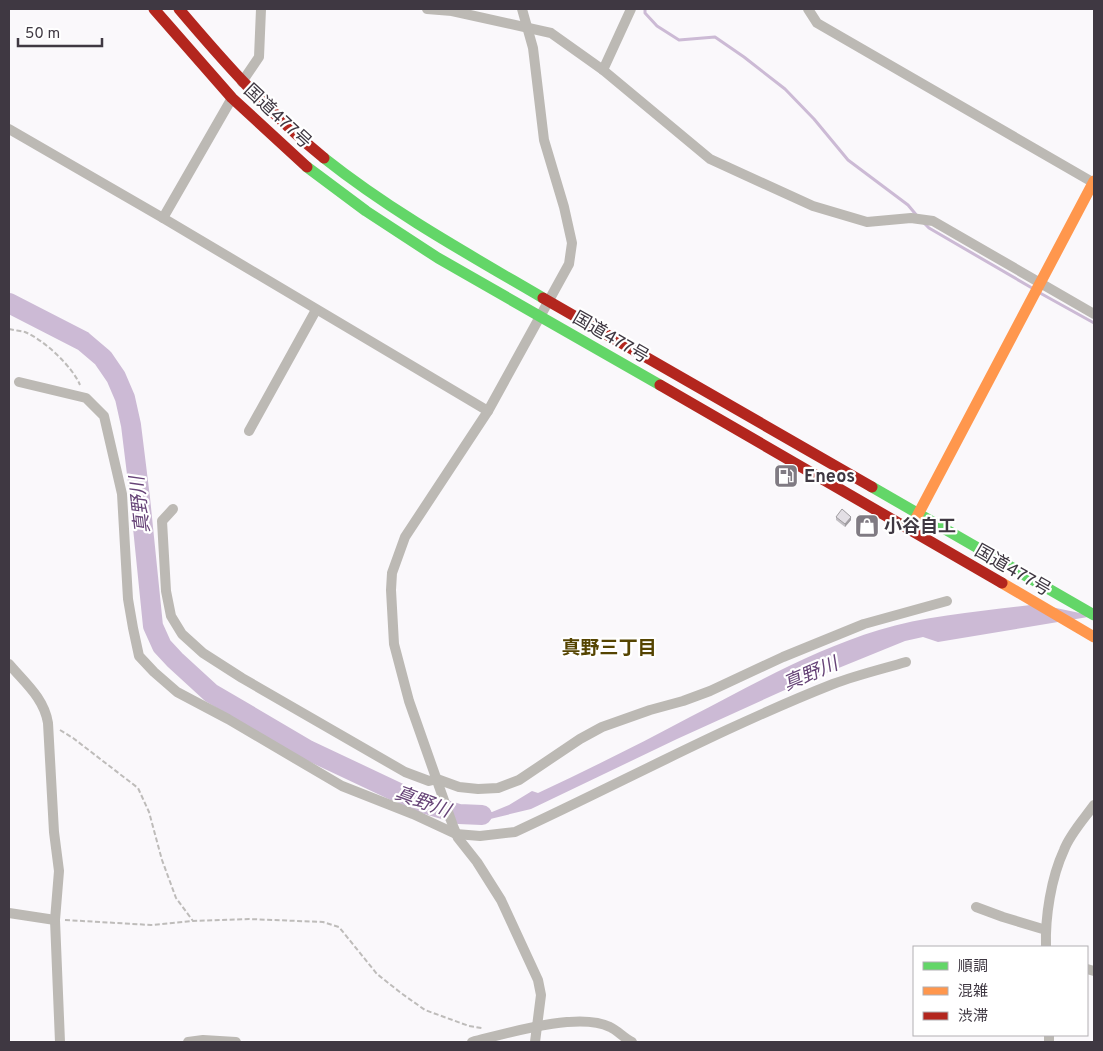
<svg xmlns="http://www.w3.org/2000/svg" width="1103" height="1051" font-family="Overpass,'Noto Sans JP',sans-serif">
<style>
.water{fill:#ccbad5}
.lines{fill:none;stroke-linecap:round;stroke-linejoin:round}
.stream{stroke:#ccbad5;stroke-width:3}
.river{stroke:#ccbad5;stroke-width:20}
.path{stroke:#bebcba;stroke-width:2;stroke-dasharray:5 2.5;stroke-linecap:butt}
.street{stroke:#bcb9b4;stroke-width:10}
.fast{stroke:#63d668;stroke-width:11}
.slow{stroke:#ff974d;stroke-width:11}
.jam{stroke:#b3261e;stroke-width:11}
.wall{fill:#c3c0c5}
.shaded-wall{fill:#9f9ca0}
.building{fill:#e3dfe5;stroke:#9f9ca0}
.labels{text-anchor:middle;stroke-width:4.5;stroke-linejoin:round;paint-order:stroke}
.street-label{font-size:18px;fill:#3f3842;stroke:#fff}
.poi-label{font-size:18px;font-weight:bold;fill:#3f3842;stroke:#fff;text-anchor:start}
.water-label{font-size:19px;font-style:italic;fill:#664377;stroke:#fff}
.neighbourhood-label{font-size:19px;font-weight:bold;fill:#554401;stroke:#fff}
</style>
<rect width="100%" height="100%" fill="#faf8fb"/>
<path class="water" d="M1037,604L1094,616L938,642L923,637L905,641L787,689L677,739L531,809L486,820L457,817L455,811L492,812L509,805L532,791L538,793C589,769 640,744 690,717C752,685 813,650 879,630C927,615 986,611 1037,604Z"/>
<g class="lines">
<g class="stream">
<polyline points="645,9 645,13 657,26 679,40 715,37 744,57 785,89 814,119 848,160 908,205 918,217"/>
<polyline points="924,223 929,228 1032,288"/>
<polyline points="1040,293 1094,323"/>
</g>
<polyline class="river" points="9,303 83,341 103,358 116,377 125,398 131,425 140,498 153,626 162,646 175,660 211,693 308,750 416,801 459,814 482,815"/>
<g class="path">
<path d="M9,329C14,330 20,331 25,332C44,340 72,366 80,385"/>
<polyline points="60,730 73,738 138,788 149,812 162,860 176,898 193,921"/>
<polyline points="65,920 151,925 193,921 249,919 323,922 339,927 377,974 401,993 425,1010 469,1026 482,1028"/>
</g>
<g class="street">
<polyline points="427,9 452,11 551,33 603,70 710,159 813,206 867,222 911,218 933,221 1094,314"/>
<polyline points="522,9 533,48 544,140 564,207 572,243 569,264 488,411 405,537 392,573 391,590 394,644 409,701 453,826 458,838 477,862 501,900 538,980 541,995 535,1042"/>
<polyline points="808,9 817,23 1094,183"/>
<polyline points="603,70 631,9"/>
<polyline points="242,82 259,57 261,9"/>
<polyline points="9,129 163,218 488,411"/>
<polyline points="163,218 232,98"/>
<path d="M19,382L86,398L104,416L122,494L128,599L133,628L139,656L154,672L177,692L228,719L342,786L413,814L456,834L480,836L515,832C621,783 724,727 833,684C857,675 882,669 906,662"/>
<polyline points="249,431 316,310"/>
<polyline points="173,509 162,521 166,591 171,616 182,634 203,653 242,678 405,772 429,781 437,779 459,787 478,789 498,788 519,780 580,739 602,727 650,710 683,701 710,691 783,657 864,624 947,601"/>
<path d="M9,664C25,683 44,698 48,723L54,832L59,871L55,920L60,1042"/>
<polyline points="976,907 1003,917 1046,930"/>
<polyline points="9,913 55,920"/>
<path d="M1046,947C1045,917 1051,878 1064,850C1070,834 1084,819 1094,805"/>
<polyline points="1087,969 1094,971"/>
<polyline points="1049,1035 1049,1042"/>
<polyline points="188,1042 203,1040 236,1042"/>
<path d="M472,1042C505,1034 578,1011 610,1027C617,1030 624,1038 632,1042"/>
</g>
<g class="fast">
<path d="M324,158C392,212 468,254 543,298"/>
<polyline points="307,167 366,211 438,258 660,385"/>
<polyline points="872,487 1094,615"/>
</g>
<g class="slow">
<polyline points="914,522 1094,181"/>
<polyline points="1002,583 1094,637"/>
</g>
<g class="jam">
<polyline points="154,9 232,98 307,167"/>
<path d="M179,9C224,62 270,114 324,158"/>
<polyline points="543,298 872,487"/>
<polyline points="660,385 1002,583"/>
</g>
</g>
<polygon class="wall" points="836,517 851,520 845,527 836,520"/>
<polygon class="shaded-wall" points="851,517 851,520 845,527 845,524"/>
<polygon class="building" points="842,509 851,517 845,524 836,517"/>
<defs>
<symbol id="fuel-square" viewBox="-11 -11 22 22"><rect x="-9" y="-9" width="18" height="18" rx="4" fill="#807b83" stroke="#fff"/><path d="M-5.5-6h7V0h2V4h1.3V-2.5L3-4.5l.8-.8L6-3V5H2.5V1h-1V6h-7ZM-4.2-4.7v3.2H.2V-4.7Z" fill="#fff"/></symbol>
<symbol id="shop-square" viewBox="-11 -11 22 22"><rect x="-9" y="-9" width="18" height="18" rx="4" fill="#807b83" stroke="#fff"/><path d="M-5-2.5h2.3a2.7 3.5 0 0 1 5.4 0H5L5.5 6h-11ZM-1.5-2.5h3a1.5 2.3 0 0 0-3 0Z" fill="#fff"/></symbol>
</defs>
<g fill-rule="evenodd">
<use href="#fuel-square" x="772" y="462" width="28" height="28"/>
<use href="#shop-square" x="853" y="512" width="28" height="28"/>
</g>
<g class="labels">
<g class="street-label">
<text transform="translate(278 116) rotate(43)" y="6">国道477号</text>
<text transform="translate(611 337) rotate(30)" y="6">国道477号</text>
<text transform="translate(1013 570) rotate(30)" y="6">国道477号</text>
</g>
<g class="poi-label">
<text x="804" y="482">Eneos</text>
<text x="884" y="532">小谷自工</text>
</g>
<g class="water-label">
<text transform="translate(139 505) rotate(-96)" y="7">真野川</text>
<text transform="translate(810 673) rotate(-23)" y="7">真野川</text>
<text transform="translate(423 801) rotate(20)" y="7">真野川</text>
</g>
<g class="neighbourhood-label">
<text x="609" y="654">真野三丁目</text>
</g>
</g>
<rect width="1103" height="1051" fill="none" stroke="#3f3842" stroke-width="20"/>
<rect x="913" y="946" width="175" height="90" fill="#ffffff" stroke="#b2afb3"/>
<rect x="923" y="962" width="25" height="8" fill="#63d668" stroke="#b2afb3"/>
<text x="958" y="971" font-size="15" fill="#3f3842">順調</text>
<rect x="923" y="987" width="25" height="8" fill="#ff974d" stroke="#b2afb3"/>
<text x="958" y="996" font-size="15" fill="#3f3842">混雑</text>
<rect x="923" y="1012" width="25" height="8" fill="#b3261e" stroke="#b2afb3"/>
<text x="958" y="1021" font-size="15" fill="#3f3842">渋滞</text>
<path d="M18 38v8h84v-8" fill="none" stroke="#3f3842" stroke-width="2.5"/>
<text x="25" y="38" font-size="15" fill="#3f3842" stroke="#ffffff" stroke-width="4" paint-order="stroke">50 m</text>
</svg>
